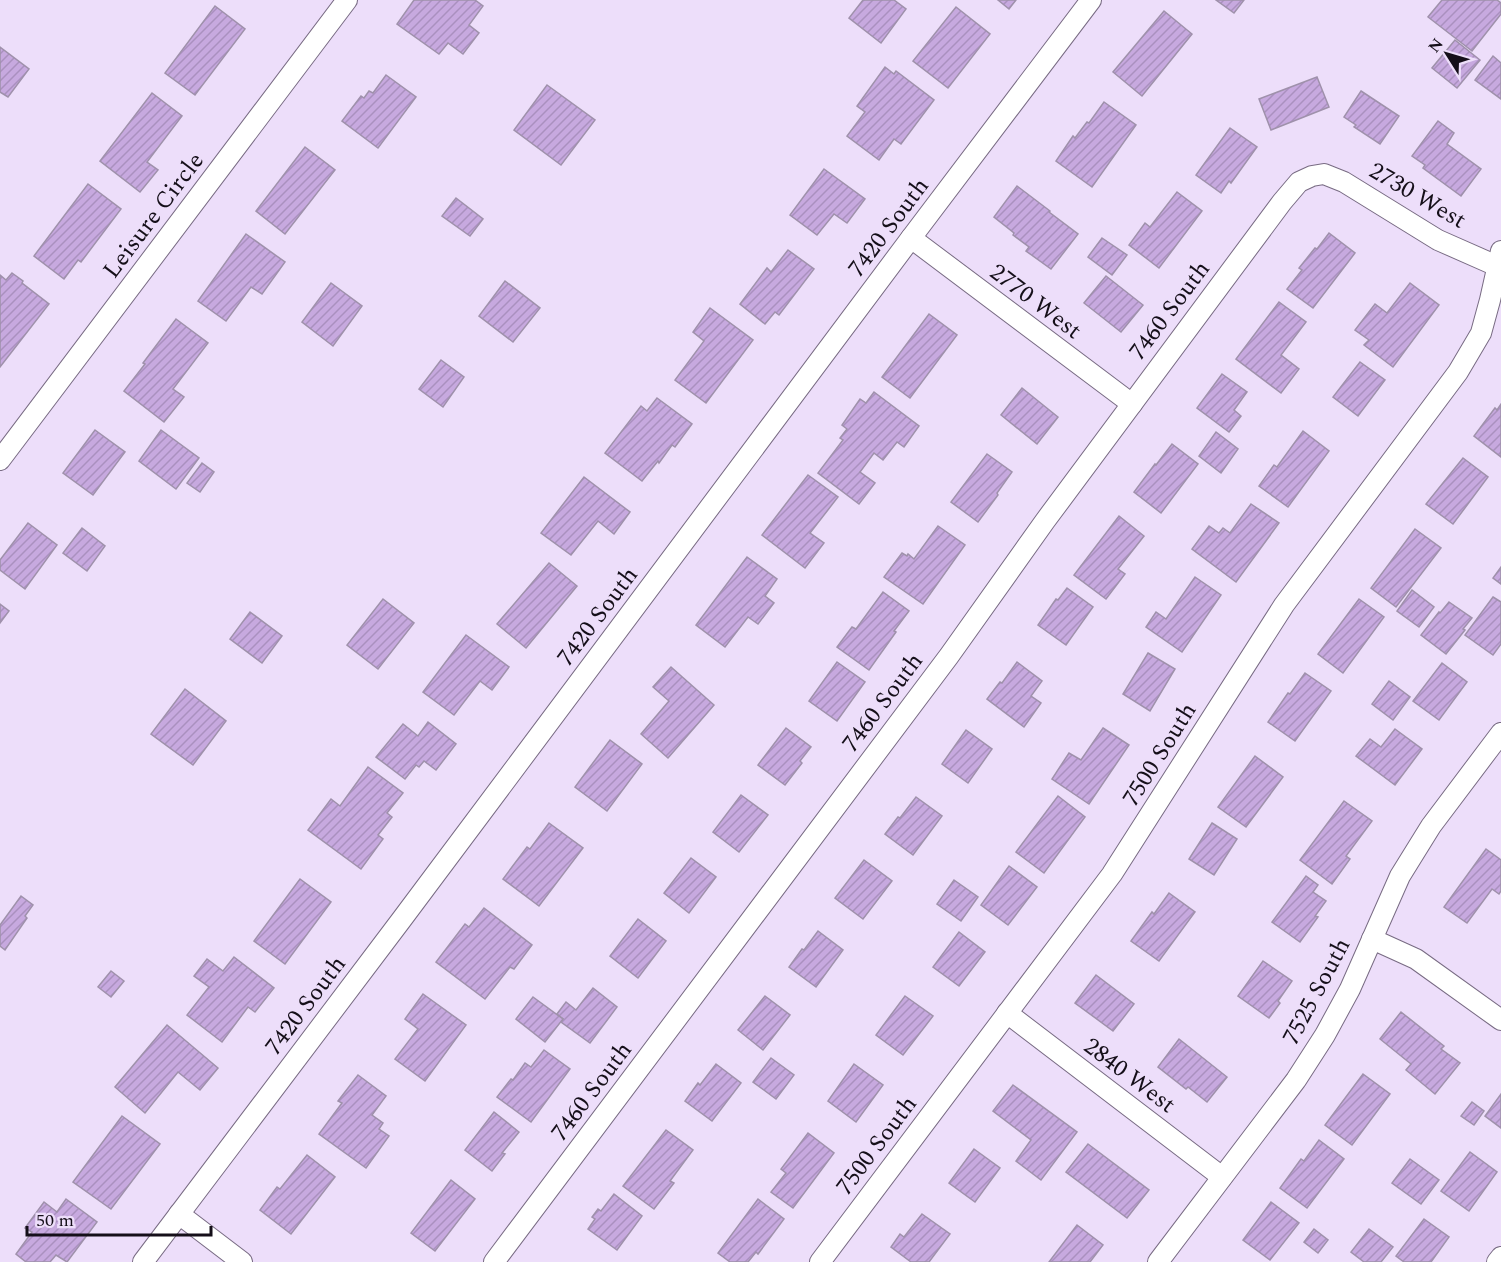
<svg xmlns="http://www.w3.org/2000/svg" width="1501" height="1262" font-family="Spectral,serif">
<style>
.building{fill:url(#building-hatch);stroke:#9f91ab;stroke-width:1.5}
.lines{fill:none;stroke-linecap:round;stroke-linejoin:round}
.minor-casing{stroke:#786b83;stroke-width:22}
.minor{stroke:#fff;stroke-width:20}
.labels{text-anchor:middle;stroke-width:4.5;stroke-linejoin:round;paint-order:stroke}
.street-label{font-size:24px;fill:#150f19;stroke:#eddefa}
</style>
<defs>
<pattern id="building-hatch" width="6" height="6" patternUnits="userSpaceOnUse" patternTransform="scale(1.5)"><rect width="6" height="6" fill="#c7a9df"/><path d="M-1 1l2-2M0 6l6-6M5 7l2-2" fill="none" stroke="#aa90bf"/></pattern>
</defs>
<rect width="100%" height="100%" fill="#eddefa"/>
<g class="building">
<polygon points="414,0 475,0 483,6 469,25 479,33 463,54 448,43 439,54 397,24"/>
<polygon points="863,0 894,0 906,9 881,43 849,18"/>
<polygon points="998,0 1016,0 1009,9"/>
<polygon points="1216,0 1244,0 1234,13"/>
<polygon points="1442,0 1497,0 1501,3 1501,14 1472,51 1428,17"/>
<polygon points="215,6 245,29 195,95 165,73"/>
<polygon points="956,7 990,34 948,88 913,61"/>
<polygon points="1164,11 1192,34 1142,96 1113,72"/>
<polygon points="1455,40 1480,60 1457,88 1432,68"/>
<polygon points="0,47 29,69 8,97 0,92"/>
<polygon points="1493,56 1501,63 1501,99 1475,80"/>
<polygon points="885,67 894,74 896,71 934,100 901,144 894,139 879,160 847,136 865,112 857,106"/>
<polygon points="386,75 416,97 378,148 342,121 361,96 364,98 369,91 373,93"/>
<polygon points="1317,77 1329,107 1271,130 1259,99"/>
<polygon points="547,85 595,120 561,165 514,130"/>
<polygon points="1361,91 1399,116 1380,144 1354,127 1356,125 1344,117"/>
<polygon points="152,93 182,116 147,162 158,170 140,192 100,161"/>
<polygon points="1104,102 1136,125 1092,187 1056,161 1073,136 1075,138 1087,122 1089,123"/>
<polygon points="1438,121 1454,133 1447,144 1481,169 1461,196 1423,168 1425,165 1412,156"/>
<polygon points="1230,128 1257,147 1231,183 1229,181 1221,193 1196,175"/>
<polygon points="305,147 335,170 285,234 256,211"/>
<polygon points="824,169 865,199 847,223 834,214 817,235 790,215"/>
<polygon points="88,184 121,209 81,262 78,260 64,279 34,256"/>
<polygon points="1017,186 1050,211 1049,212 1078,234 1051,269 1026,251 1029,247 1013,235 1014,233 994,217"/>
<polygon points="1177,192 1202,211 1159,268 1129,245 1145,223 1150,227"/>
<polygon points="456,198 483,219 470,236 442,216"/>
<polygon points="1329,233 1355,253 1313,308 1287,289 1302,270 1299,268 1315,248 1317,249"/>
<polygon points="246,234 285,262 262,294 251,287 226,321 198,301"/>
<polygon points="1102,238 1127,255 1112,275 1088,257"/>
<polygon points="788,250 814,269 779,315 775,312 765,324 740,304 767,268 771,272"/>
<polygon points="12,273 23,281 22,283 49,304 0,367 0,275 6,280"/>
<polygon points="1106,276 1143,305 1121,332 1084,303"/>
<polygon points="505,281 540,308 513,342 479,316"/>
<polygon points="331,283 362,306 333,346 302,322"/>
<polygon points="1410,283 1439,305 1393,367 1364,345 1369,340 1355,330 1375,304 1387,313"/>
<polygon points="1279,302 1306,322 1281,355 1299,369 1281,393 1236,359"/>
<polygon points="710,308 753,340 706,403 675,380 704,341 693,332"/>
<polygon points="929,314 957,335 910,398 882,377"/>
<polygon points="176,319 208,343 173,389 184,397 164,422 124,391 145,364 143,363"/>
<polygon points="441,360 464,377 443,407 419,389"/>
<polygon points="1360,362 1385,380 1358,416 1333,397"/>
<polygon points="1222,374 1247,392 1234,410 1241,416 1229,432 1197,408"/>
<polygon points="1022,388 1058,417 1037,444 1001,415"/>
<polygon points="874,392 919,426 904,447 897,442 883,460 874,453 860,472 875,483 859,504 818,473 843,440 840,438 847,429 842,425 860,399 866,403"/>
<polygon points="657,398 692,424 675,447 672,445 659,463 658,461 642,481 605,453 641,406 647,411"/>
<polygon points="1501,404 1501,457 1474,436 1495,408 1497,410"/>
<polygon points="95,430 125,452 93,495 63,473"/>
<polygon points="161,430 199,458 176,489 139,461"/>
<polygon points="1303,431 1329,451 1288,507 1259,486 1274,465 1277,467"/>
<polygon points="1216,432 1238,449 1221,473 1199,456"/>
<polygon points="1172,444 1198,464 1161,513 1134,492 1155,464 1156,465"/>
<polygon points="987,454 1012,472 997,493 998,495 978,522 951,502"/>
<polygon points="1463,458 1488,477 1453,524 1426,504"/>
<polygon points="202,463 214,472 200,492 187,483"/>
<polygon points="808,475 838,497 810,533 824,543 805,568 762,535"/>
<polygon points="584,477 630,512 614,534 598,521 571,555 541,533"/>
<polygon points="1251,504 1279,523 1236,582 1192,549 1209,526 1219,533 1223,528 1230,533"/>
<polygon points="1119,516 1144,536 1118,569 1125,574 1106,599 1074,575"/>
<polygon points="28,523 57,545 25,589 0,570 0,560"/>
<polygon points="938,526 965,545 923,604 884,577 902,553 907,556 908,554 914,559"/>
<polygon points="82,528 105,546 87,571 63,553"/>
<polygon points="1415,529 1441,548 1396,607 1371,588"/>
<polygon points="747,557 777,579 765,596 774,603 758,624 748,617 725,647 696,625"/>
<polygon points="549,563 577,586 526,648 497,624"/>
<polygon points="1501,567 1501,584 1493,578"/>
<polygon points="1195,577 1221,595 1182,652 1146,627 1156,612 1166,619"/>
<polygon points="1067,588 1093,607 1066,645 1038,625 1056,599 1058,600"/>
<polygon points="1412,590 1434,607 1419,627 1397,611"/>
<polygon points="883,592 909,611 894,631 896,632 869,670 837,647 852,627 856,629"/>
<polygon points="1493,597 1501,602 1501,644 1493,655 1465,635"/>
<polygon points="383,599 414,623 378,669 347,645"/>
<polygon points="1359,599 1384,617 1343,673 1318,654"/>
<polygon points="1449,602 1472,618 1463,629 1465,630 1446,654 1421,635 1439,612 1440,613"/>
<polygon points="0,604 9,611 0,623"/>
<polygon points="250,612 282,636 262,663 230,639"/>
<polygon points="466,635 509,667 492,690 480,681 454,715 423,692"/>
<polygon points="1148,653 1175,669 1150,711 1123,694"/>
<polygon points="837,662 865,682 837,721 809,701"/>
<polygon points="1017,662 1042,681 1031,696 1041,703 1024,727 987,699 1000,682 1002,683"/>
<polygon points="1442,663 1467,682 1439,720 1413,701"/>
<polygon points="671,667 714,705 668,758 641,734 669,701 653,687"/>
<polygon points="1305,673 1331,691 1295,741 1268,722 1288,693 1290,694"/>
<polygon points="1389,681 1410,697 1393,720 1372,704"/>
<polygon points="185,689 226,721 193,765 151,734"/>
<polygon points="428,722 456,744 436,770 424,761 419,767 416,765 405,779 376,757 403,724 418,736"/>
<polygon points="786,728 811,747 800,761 802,763 785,785 758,765"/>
<polygon points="1103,728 1129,745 1089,804 1052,779 1069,753 1081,760"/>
<polygon points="1395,729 1422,749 1395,785 1356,756 1370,739 1381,747"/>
<polygon points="966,730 992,749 968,783 942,764"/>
<polygon points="610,740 642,764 607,811 575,787"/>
<polygon points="1255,756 1283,777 1246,827 1218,807"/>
<polygon points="368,767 403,793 387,813 392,817 378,835 383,839 361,869 308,830 331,799 340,806"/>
<polygon points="741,795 768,815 739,852 713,832"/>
<polygon points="1058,796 1085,817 1044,873 1016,852"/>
<polygon points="916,797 942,816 913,855 885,834 898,817 900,818"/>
<polygon points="1344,801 1372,821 1346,856 1350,859 1332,884 1300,860"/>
<polygon points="549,823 583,848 539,906 503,879 527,847 530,849"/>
<polygon points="1212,823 1237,839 1214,875 1189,859"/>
<polygon points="1486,849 1501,860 1501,891 1499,894 1492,889 1467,923 1444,907"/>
<polygon points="691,858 716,877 689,913 664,893"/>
<polygon points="864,860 892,881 863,919 835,898"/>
<polygon points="1009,866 1037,887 1008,925 981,905"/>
<polygon points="1306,876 1318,885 1313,892 1326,901 1315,916 1318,917 1300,942 1272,922"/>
<polygon points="300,879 331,902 285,964 254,941"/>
<polygon points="954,880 978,897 961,921 937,904"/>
<polygon points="1169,893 1195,912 1159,961 1131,941 1152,912 1154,914"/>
<polygon points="21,896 33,905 25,916 27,918 5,950 0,946 0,925"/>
<polygon points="484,908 532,945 514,969 510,967 485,999 436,962 465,924 469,927"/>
<polygon points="638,919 666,941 638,978 610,956"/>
<polygon points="818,931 843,950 816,987 789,967 802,949 804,950"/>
<polygon points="959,932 985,952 959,986 933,967"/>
<polygon points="234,957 274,988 255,1012 248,1007 222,1042 187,1015 209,987 194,976 207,959 223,971"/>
<polygon points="1263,961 1292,981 1278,1001 1280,1003 1269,1018 1238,996"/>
<polygon points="111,971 124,981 111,997 98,987"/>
<polygon points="1096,975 1134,1004 1113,1031 1075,1003"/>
<polygon points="593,988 617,1007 590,1043 561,1022 563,1019 557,1014 566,1002 576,1010"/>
<polygon points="423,994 466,1025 425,1081 395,1059 418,1029 405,1019"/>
<polygon points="765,996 790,1015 763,1050 738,1030"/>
<polygon points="905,996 933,1016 903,1055 876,1035"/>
<polygon points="533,997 563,1019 545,1042 516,1019"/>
<polygon points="1401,1012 1444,1046 1441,1049 1460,1063 1435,1094 1406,1070 1411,1064 1380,1039"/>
<polygon points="167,1025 218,1068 200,1090 178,1072 145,1113 115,1087"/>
<polygon points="1179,1039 1227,1077 1207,1102 1188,1087 1186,1089 1158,1067"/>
<polygon points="544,1050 570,1069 531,1122 497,1097 511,1079 513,1080 525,1063 531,1067"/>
<polygon points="771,1058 794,1075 776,1099 753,1082"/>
<polygon points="716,1064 741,1083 712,1121 685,1101 698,1083 700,1085"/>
<polygon points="854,1064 883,1085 856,1122 828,1101"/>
<polygon points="1363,1074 1390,1094 1352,1145 1325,1125"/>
<polygon points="358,1075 386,1096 372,1115 383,1123 379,1129 389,1136 366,1168 319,1134 342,1103 338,1101"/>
<polygon points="1013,1085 1077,1132 1041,1180 1016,1161 1031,1140 993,1111"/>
<polygon points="1501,1094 1501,1128 1485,1116"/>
<polygon points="1472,1102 1484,1111 1474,1125 1461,1116"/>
<polygon points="494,1112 519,1132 502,1153 505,1154 492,1171 465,1150"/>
<polygon points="122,1116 160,1144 111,1209 73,1182"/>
<polygon points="666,1130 693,1150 670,1181 674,1183 654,1209 623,1186"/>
<polygon points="808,1133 834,1153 793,1208 771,1192 786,1173 781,1169"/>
<polygon points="1319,1140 1344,1159 1307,1208 1280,1188 1301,1159 1304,1161"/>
<polygon points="1088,1144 1149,1190 1127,1218 1066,1172"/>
<polygon points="974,1149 1000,1168 975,1202 949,1183"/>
<polygon points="1470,1152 1497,1172 1469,1211 1441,1191"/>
<polygon points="307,1155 335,1177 291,1234 260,1210 277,1187 280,1189"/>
<polygon points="1410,1159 1439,1180 1421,1204 1392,1183"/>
<polygon points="451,1180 475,1199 435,1251 411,1233"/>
<polygon points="614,1194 642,1216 617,1250 588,1229 595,1219 592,1217 598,1209 601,1211"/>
<polygon points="66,1199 97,1222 67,1262 56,1255 50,1262 26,1262 16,1254 32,1232 25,1228 44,1202 57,1212"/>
<polygon points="758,1199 784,1219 758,1254 756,1252 748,1262 730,1262 718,1253"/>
<polygon points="1271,1202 1299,1223 1270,1260 1243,1240"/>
<polygon points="922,1214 950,1234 929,1262 911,1262 891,1247 900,1234 904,1237"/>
<polygon points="1424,1219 1449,1237 1431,1262 1404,1262 1396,1256"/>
<polygon points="1077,1225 1103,1245 1090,1262 1049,1262"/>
<polygon points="1314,1229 1328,1240 1318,1253 1304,1242"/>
<polygon points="1369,1229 1393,1247 1381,1262 1364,1262 1351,1252"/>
</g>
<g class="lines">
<defs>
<g id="minor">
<polyline points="911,238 1132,404"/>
<polyline points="0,460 347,0"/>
<polyline points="1372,939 1416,959 1501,1020"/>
<polyline points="1007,1013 1222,1177"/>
<polyline points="179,1214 242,1262"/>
<polyline points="143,1262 402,919 911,238 1091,0"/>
<polyline points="494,1262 949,656 1045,521 1282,202 1299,182 1312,176 1324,174 1344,182 1438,240 1497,266"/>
<polyline points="820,1262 1112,874 1284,605 1458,372 1481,333 1490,300 1501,251"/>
<polyline points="1158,1262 1296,1080 1325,1035 1350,989 1400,876 1431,826 1501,733"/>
<polyline points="1497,1262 1501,1257"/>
</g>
</defs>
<use href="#minor" class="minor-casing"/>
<use href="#minor" class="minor"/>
</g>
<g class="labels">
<g class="street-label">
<text transform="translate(1418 195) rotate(30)" y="8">2730 West</text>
<text transform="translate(153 215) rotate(-53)" y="8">Leisure Circle</text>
<text transform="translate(888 227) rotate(-53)" y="8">7420 South</text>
<text transform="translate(1036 301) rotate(37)" y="8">2770 West</text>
<text transform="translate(1169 310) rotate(-53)" y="8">7460 South</text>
<text transform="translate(597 616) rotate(-53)" y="8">7420 South</text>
<text transform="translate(882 702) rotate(-53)" y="8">7460 South</text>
<text transform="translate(1159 754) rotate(-58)" y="8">7500 South</text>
<text transform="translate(1316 991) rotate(-62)" y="8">7525 South</text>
<text transform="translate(305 1005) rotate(-53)" y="8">7420 South</text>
<text transform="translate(1130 1075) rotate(37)" y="8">2840 West</text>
<text transform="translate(591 1091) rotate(-53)" y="8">7460 South</text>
<text transform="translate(876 1145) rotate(-53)" y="8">7500 South</text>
</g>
</g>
<g transform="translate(1447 54) rotate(307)" stroke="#eddefa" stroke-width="4.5" paint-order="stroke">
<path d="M0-4.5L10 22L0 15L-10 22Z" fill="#150f19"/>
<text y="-9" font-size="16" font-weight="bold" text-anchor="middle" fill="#150f19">N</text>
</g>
<path d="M27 1226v9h184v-9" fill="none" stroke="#150f19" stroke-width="3"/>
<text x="36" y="1226" font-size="18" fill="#150f19" stroke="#eddefa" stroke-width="4.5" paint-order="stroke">50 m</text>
</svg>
